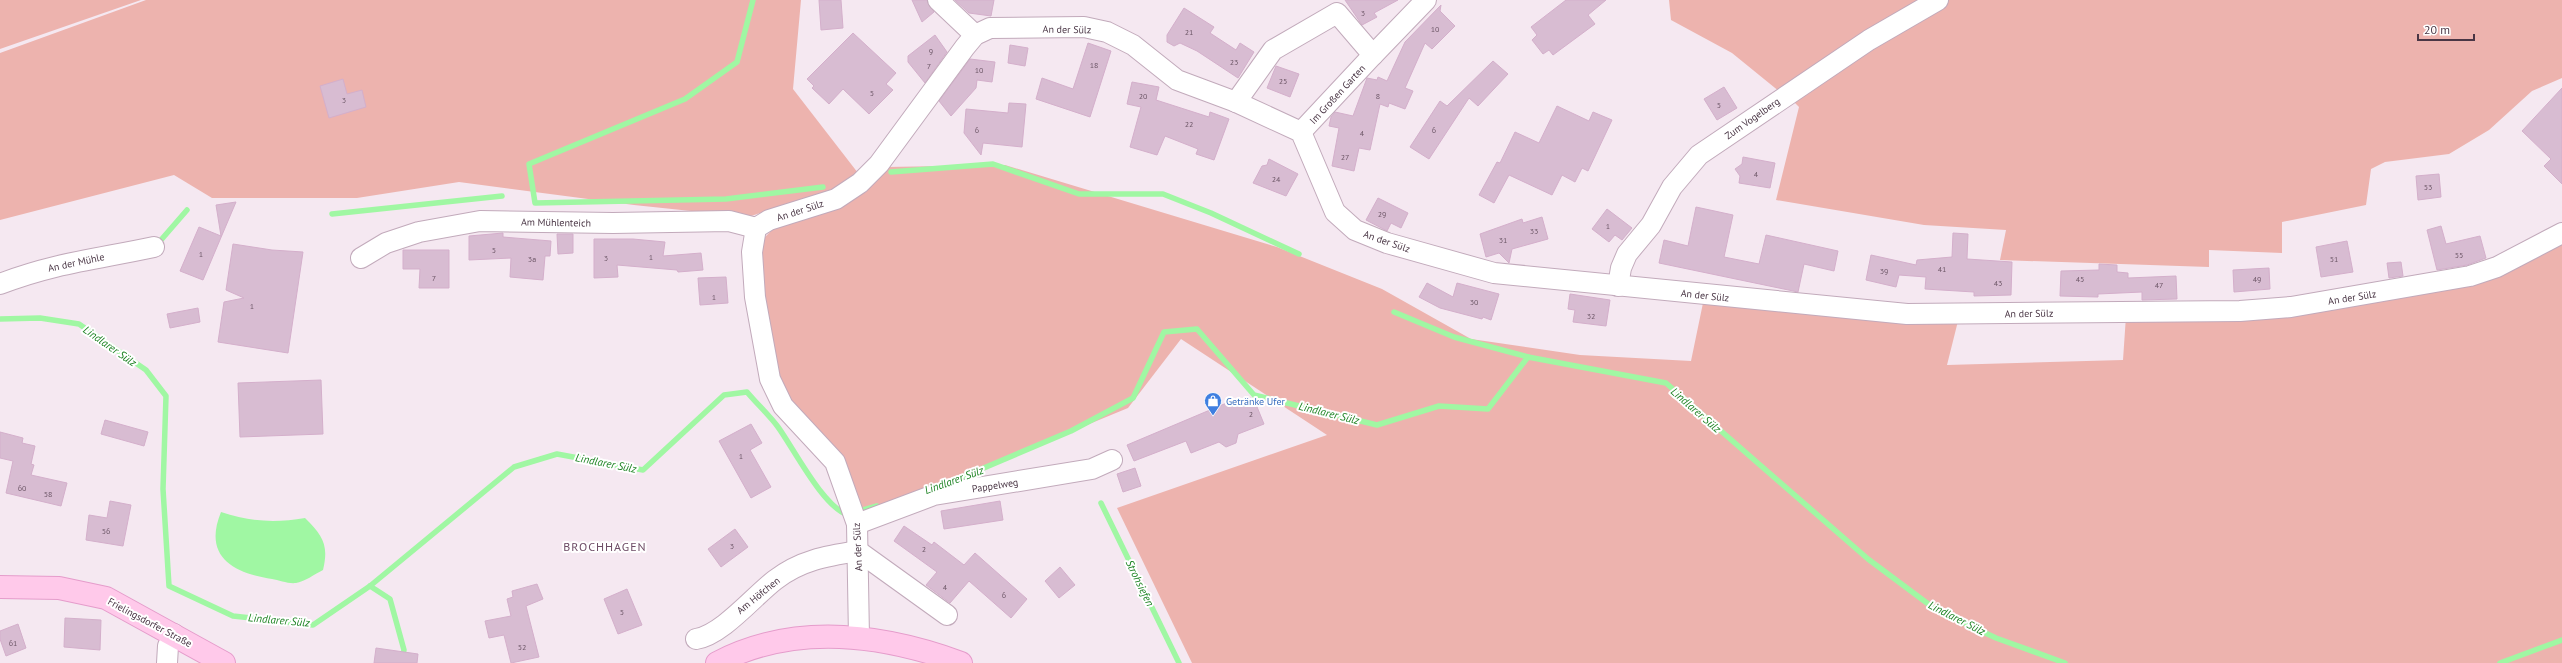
<svg xmlns="http://www.w3.org/2000/svg" width="2562" height="663" font-family="'PT Sans',sans-serif">
<style>
.green{fill:#edb3ae}
.water{fill:#a0f7a3}
.lines{fill:none;stroke-linecap:round;stroke-linejoin:round}
.stream{stroke:#a0f7a3;stroke-width:5.5}
.building{fill:#d8bcd2;stroke:#d4afcb}
.street-casing{stroke:#c2aabb;stroke-width:22}
.secondary-casing{stroke:#e59ccb;stroke-width:24}
.street{stroke:#fff;stroke-width:20}
.secondary{stroke:#ffc9ea;stroke-width:22}
.labels{text-anchor:middle;stroke-width:4;stroke-linejoin:round;paint-order:stroke}
.number-label{font-size:8px;fill:#6e5868}
.street-label{font-size:10px;fill:#4a3645;stroke:#fff}
.shop-label{font-size:10px;fill:#366cbe;stroke:#fff;text-anchor:start}
.water-label{font-size:11px;font-style:italic;fill:#1d8323;stroke:#fff}
.quarter-label{font-size:12px;letter-spacing:1px;fill:#6e4c66;stroke:#fff}
</style>
<rect width="100%" height="100%" fill="#f5e8f1"/>
<g class="green">
<polygon points="0,0 141,0 0,49"/>
<polygon points="146,0 801,0 793,89 858,173 836,188 748,217 634,205 459,182 357,198 212,198 174,175 0,220 0,53"/>
<polygon points="1669,0 1931,0 1786,97 1732,53 1671,20"/>
<polygon points="1948,0 2562,0 2562,78 2532,91 2489,130 2449,154 2385,162 2371,169 2366,205 2282,222 2282,253 2209,250 2209,267 2000,260 2006,230 1924,225 1776,200 1799,107 1791,99 1871,42"/>
<polygon points="1005,165 1277,247 1382,289 1471,339 1580,355 1691,361 1703,303 1959,317 1947,365 2123,360 2126,316 2495,278 2562,237 2562,663 1192,663 1117,508 1327,435 1181,339 1128,408 861,518 772,378 759,297 761,250 765,237 778,224 866,192 886,167"/>
</g>
<path class="water" d="M221,512C250,522 276,523 305,518C323,536 329,545 323,570C315,574 304,582 296,583C288,584 279,580 272,579C232,573 203,556 221,512Z"/>
<g class="lines">
<g class="stream">
<polyline points="753,0 737,62 685,99 529,164 535,203 726,199 823,187"/>
<polyline points="891,172 993,164 1079,194 1163,194 1211,213 1299,254"/>
<polyline points="332,214 502,196"/>
<polyline points="155,241 161,240 187,210"/>
<polyline points="1394,312 1454,337 1528,357"/>
<path d="M0,319L40,318L79,324L146,370L166,396L163,489L169,586L233,616L313,625L370,586L514,467L557,454L643,470L724,395L747,392C757,404 769,415 778,427C794,449 823,507 848,515"/>
<polyline points="946,484 1071,431 1133,398 1164,332 1197,329 1254,395 1377,425 1439,406 1488,409 1528,357 1666,383 1868,559 1935,609 1996,638 2065,663"/>
<polyline points="1101,503 1179,663"/>
<polyline points="856,512 877,506"/>
<polyline points="370,586 390,599 404,650 401,663"/>
<polyline points="2500,663 2562,640"/>
</g>
</g>
<g class="building">
<polygon points="819,0 841,0 843,28 821,30"/>
<polygon points="912,0 927,0 934,12 922,22"/>
<polygon points="955,0 994,0 991,16 969,13"/>
<polygon points="1345,0 1398,0 1374,13 1377,17 1362,25"/>
<polygon points="1566,0 1606,0 1588,15 1595,24 1553,55 1549,50 1543,54 1532,40 1537,35 1531,27"/>
<polygon points="1441,5 1440,11 1455,26 1432,49 1425,43 1405,88 1413,91 1405,109 1389,103 1388,107 1380,104 1370,150 1359,148 1354,171 1332,166 1339,128 1329,126 1331,117 1335,112 1353,116 1367,78 1377,80 1378,77 1387,81 1405,42"/>
<polygon points="1184,8 1214,27 1210,33 1236,50 1240,43 1254,52 1238,78 1197,51 1180,43 1174,46 1167,42 1167,35"/>
<polygon points="853,33 896,73 886,84 893,90 869,114 843,89 829,104 812,88 814,86 807,79"/>
<polygon points="935,35 947,52 925,83 908,62 908,56"/>
<polygon points="1088,43 1111,51 1090,117 1036,99 1042,78 1073,89"/>
<polygon points="1010,45 1028,48 1025,66 1008,63"/>
<polygon points="970,59 995,62 992,82 977,80 976,88 951,116 939,101"/>
<polygon points="1493,61 1508,74 1478,106 1469,98 1429,159 1410,147 1440,101 1447,106"/>
<polygon points="1276,66 1299,74 1290,97 1267,88"/>
<polygon points="343,79 347,94 362,90 366,107 329,118 320,86"/>
<polygon points="1132,82 1159,87 1156,100 1209,117 1210,112 1229,119 1214,160 1196,154 1198,149 1165,136 1157,155 1130,147 1141,107 1127,104"/>
<polygon points="1724,87 1737,108 1717,120 1704,99"/>
<polygon points="2562,88 2562,184 2544,166 2551,159 2522,131"/>
<polygon points="1009,103 1026,104 1022,147 983,143 981,155 964,133 966,109 1008,113"/>
<polygon points="1557,106 1589,121 1593,112 1612,120 1588,171 1582,168 1575,182 1562,175 1552,195 1509,175 1494,203 1479,195 1497,162 1500,163 1515,132 1539,143"/>
<polygon points="1743,157 1775,163 1770,188 1739,183 1740,176 1735,169 1742,164"/>
<polygon points="1269,159 1298,174 1286,196 1253,183 1262,166 1267,165"/>
<polygon points="2439,174 2441,197 2418,200 2416,176"/>
<polygon points="1378,198 1408,213 1401,228 1391,223 1387,231 1366,220"/>
<polygon points="236,202 203,280 180,271 199,227 221,236 216,205"/>
<polygon points="1696,207 1733,215 1724,257 1759,264 1766,235 1838,251 1834,271 1804,264 1798,292 1659,263 1664,240 1688,246"/>
<polygon points="1607,209 1632,228 1622,240 1615,235 1609,242 1592,229"/>
<polygon points="1542,217 1548,239 1512,249 1509,263 1499,253 1486,257 1480,234 1522,219 1523,223"/>
<polygon points="2441,226 2446,244 2480,236 2486,258 2467,265 2437,270 2427,230"/>
<polygon points="503,233 503,237 551,241 550,256 545,256 543,280 510,277 511,258 469,260 469,236"/>
<polygon points="1953,233 1968,234 1967,259 2012,262 2011,295 1974,296 1974,292 1925,289 1926,277 1899,275 1896,287 1866,280 1871,255 1916,265 1917,260 1952,257"/>
<polygon points="557,234 573,234 573,253 558,254"/>
<polygon points="594,239 633,239 665,242 663,256 701,253 703,270 678,272 677,270 617,265 618,277 594,278"/>
<polygon points="2347,241 2353,272 2321,277 2316,247"/>
<polygon points="233,244 272,250 303,252 288,353 218,342 224,302 244,298 226,290"/>
<polygon points="403,250 449,250 449,288 419,288 420,269 403,269"/>
<polygon points="2401,262 2403,276 2389,278 2387,263"/>
<polygon points="2099,264 2117,265 2117,272 2128,273 2128,278 2176,276 2177,299 2142,300 2142,292 2098,294 2098,297 2060,296 2061,271 2099,270"/>
<polygon points="2269,268 2270,289 2234,292 2233,270"/>
<polygon points="726,277 728,303 700,305 698,278"/>
<polygon points="1427,283 1453,297 1457,283 1499,294 1491,320 1483,317 1482,319 1440,308 1419,297"/>
<polygon points="1570,294 1610,300 1606,326 1573,322 1575,310 1568,309"/>
<polygon points="198,308 200,322 170,328 167,314"/>
<polygon points="321,380 323,434 240,437 238,383"/>
<polygon points="1250,398 1255,402 1264,424 1238,434 1236,443 1226,447 1219,442 1191,453 1186,441 1134,461 1127,445 1236,399 1238,403"/>
<polygon points="105,420 148,432 144,446 101,434"/>
<polygon points="751,424 762,443 750,450 771,487 751,498 719,441"/>
<polygon points="0,432 23,438 22,443 35,446 31,464 34,465 31,475 67,483 61,506 6,493 13,461 0,458"/>
<polygon points="1135,468 1141,486 1123,492 1117,474"/>
<polygon points="110,501 131,505 123,546 86,540 89,515 107,518"/>
<polygon points="1000,501 1003,520 944,529 941,511"/>
<polygon points="904,526 932,545 934,542 964,565 975,553 1027,599 1011,618 969,581 950,603 926,585 937,572 894,541"/>
<polygon points="735,529 748,547 721,567 708,549"/>
<polygon points="1060,567 1075,585 1059,598 1045,581"/>
<polygon points="537,584 543,599 526,606 539,657 511,663 504,635 489,638 485,621 511,616 507,599 513,597 512,591"/>
<polygon points="627,589 642,625 618,634 604,599"/>
<polygon points="65,618 101,620 100,650 64,647"/>
<polygon points="18,624 26,648 6,656 0,639 0,631"/>
<polygon points="376,648 418,654 417,663 374,663"/>
</g>
<g class="lines">
<defs>
<g id="street">
<polyline points="938,0 975,35"/>
<polyline points="1373,55 1426,0"/>
<polyline points="1236,102 1273,50 1337,13 1373,55 1301,132"/>
<polyline points="361,258 386,243 419,232 480,221 613,223 729,221 756,228"/>
<path d="M0,284C54,263 98,259 154,247"/>
<polyline points="1618,286 1621,268 1627,254 1651,225 1672,187 1699,155 1869,40 1938,0"/>
<polyline points="857,524 934,495 1092,469 1112,460"/>
<polyline points="859,638 857,524 835,462 783,406 770,379 755,297 752,252 756,228 769,220 836,199 860,183 879,164 965,47 975,35 990,28 1084,27 1107,32 1133,45 1177,80 1236,102 1301,132 1335,212 1355,230 1387,243 1494,273 1907,314 2240,311 2291,307 2470,276 2497,267 2562,233"/>
<path d="M696,639C722,635 754,596 775,580C801,560 827,556 858,551L947,615"/>
<polyline points="167,663 168,646 174,634"/>
</g>
<g id="secondary">
<polyline points="0,587 59,588 106,598 224,663"/>
<path d="M717,663C795,622 882,634 961,663"/>
</g>
</defs>
<use href="#street" class="street-casing"/>
<use href="#secondary" class="secondary-casing"/>
<use href="#street" class="street"/>
<use href="#secondary" class="secondary"/>
</g>
<defs>
<symbol id="shop-pin" viewBox="-11 -11 22 30"><path d="M0 17L-7.5 6A9.5 9.5 0 1 1 7.5 6Z" fill="#3f7fe0" stroke="#fff"/><path d="M-5-2.5h2.3a2.7 3.5 0 0 1 5.4 0H5L5.5 6h-11ZM-1.5-2.5h3a1.5 2.3 0 0 0-3 0Z" fill="#fff"/></symbol>
</defs>
<g fill-rule="evenodd">
<use href="#shop-pin" x="1203" y="391" width="20" height="27"/>
</g>
<g class="labels">
<g class="number-label">
<text x="1363" y="16">3</text>
<text x="1435" y="32">10</text>
<text x="1189" y="35">21</text>
<text x="931" y="54">9</text>
<text x="1234" y="65">23</text>
<text x="1094" y="68">18</text>
<text x="929" y="69">7</text>
<text x="979" y="73">10</text>
<text x="1283" y="84">25</text>
<text x="872" y="96">5</text>
<text x="1143" y="99">20</text>
<text x="1378" y="99">8</text>
<text x="344" y="103">3</text>
<text x="1719" y="108">5</text>
<text x="1189" y="127">22</text>
<text x="977" y="133">6</text>
<text x="1434" y="133">6</text>
<text x="1362" y="136">4</text>
<text x="1345" y="160">27</text>
<text x="1756" y="177">4</text>
<text x="1276" y="182">24</text>
<text x="2428" y="190">53</text>
<text x="1382" y="217">29</text>
<text x="1608" y="229">1</text>
<text x="1534" y="234">33</text>
<text x="1503" y="243">31</text>
<text x="494" y="253">5</text>
<text x="201" y="257">1</text>
<text x="2459" y="258">55</text>
<text x="651" y="260">1</text>
<text x="606" y="261">3</text>
<text x="532" y="262">3a</text>
<text x="2334" y="262">51</text>
<text x="1942" y="272">41</text>
<text x="1884" y="274">39</text>
<text x="434" y="281">7</text>
<text x="2080" y="282">45</text>
<text x="2257" y="282">49</text>
<text x="1998" y="286">43</text>
<text x="2159" y="288">47</text>
<text x="714" y="300">1</text>
<text x="1474" y="305">30</text>
<text x="252" y="309">1</text>
<text x="1591" y="319">32</text>
<text x="1251" y="417">2</text>
<text x="741" y="459">1</text>
<text x="22" y="491">60</text>
<text x="48" y="497">58</text>
<text x="106" y="534">56</text>
<text x="732" y="549">3</text>
<text x="924" y="552">2</text>
<text x="945" y="590">4</text>
<text x="1004" y="598">6</text>
<text x="622" y="615">5</text>
<text x="13" y="646">61</text>
<text x="522" y="650">52</text>
</g>
<g class="street-label">
<text transform="translate(1067 29) rotate(1)" y="4">An der Sülz</text>
<text transform="translate(1337 94) rotate(-47)" y="4">Im Großen Garten</text>
<text transform="translate(1752 118) rotate(-35)" y="4">Zum Vogelberg</text>
<text transform="translate(800 210) rotate(-18)" y="4">An der Sülz</text>
<text transform="translate(556 222) rotate(1)" y="4">Am Mühlenteich</text>
<text transform="translate(1387 241) rotate(19)" y="4">An der Sülz</text>
<text transform="translate(76 262) rotate(-12)" y="4">An der Mühle</text>
<text transform="translate(1705 295) rotate(6)" y="4">An der Sülz</text>
<text transform="translate(2352 297) rotate(-9)" y="4">An der Sülz</text>
<text transform="translate(2029 313) rotate(-1)" y="4">An der Sülz</text>
<text transform="translate(995 485) rotate(-9)" y="4">Pappelweg</text>
<text transform="translate(857 547) rotate(-93)" y="4">An der Sülz</text>
<text transform="translate(758 595) rotate(-39)" y="4">Am Höfchen</text>
<text transform="translate(150 622) rotate(28)" y="4">Frielingsdorfer Straße</text>
</g>
<g class="shop-label">
<text x="1226" y="405">Getränke Ufer</text>
</g>
<g class="water-label">
<text transform="translate(110 346) rotate(35)" y="4">Lindlarer Sülz</text>
<text transform="translate(1696 410) rotate(41)" y="4">Lindlarer Sülz</text>
<text transform="translate(1329 413) rotate(14)" y="4">Lindlarer Sülz</text>
<text transform="translate(606 463) rotate(11)" y="4">Lindlarer Sülz</text>
<text transform="translate(954 480) rotate(-20)" y="4">Lindlarer Sülz</text>
<text transform="translate(1140 583) rotate(64)" y="4">Strohsiefen</text>
<text transform="translate(1957 618) rotate(27)" y="4">Lindlarer Sülz</text>
<text transform="translate(279 620) rotate(5)" y="4">Lindlarer Sülz</text>
</g>
<g class="quarter-label">
<text x="605" y="551">BROCHHAGEN</text>
</g>
</g>
<path d="M2418 34v6h56v-6" fill="none" stroke="#4a3645" stroke-width="2"/>
<text x="2424" y="34" font-size="12" fill="#4a3645" stroke="#ffffff" stroke-width="3" paint-order="stroke">20 m</text>
</svg>
